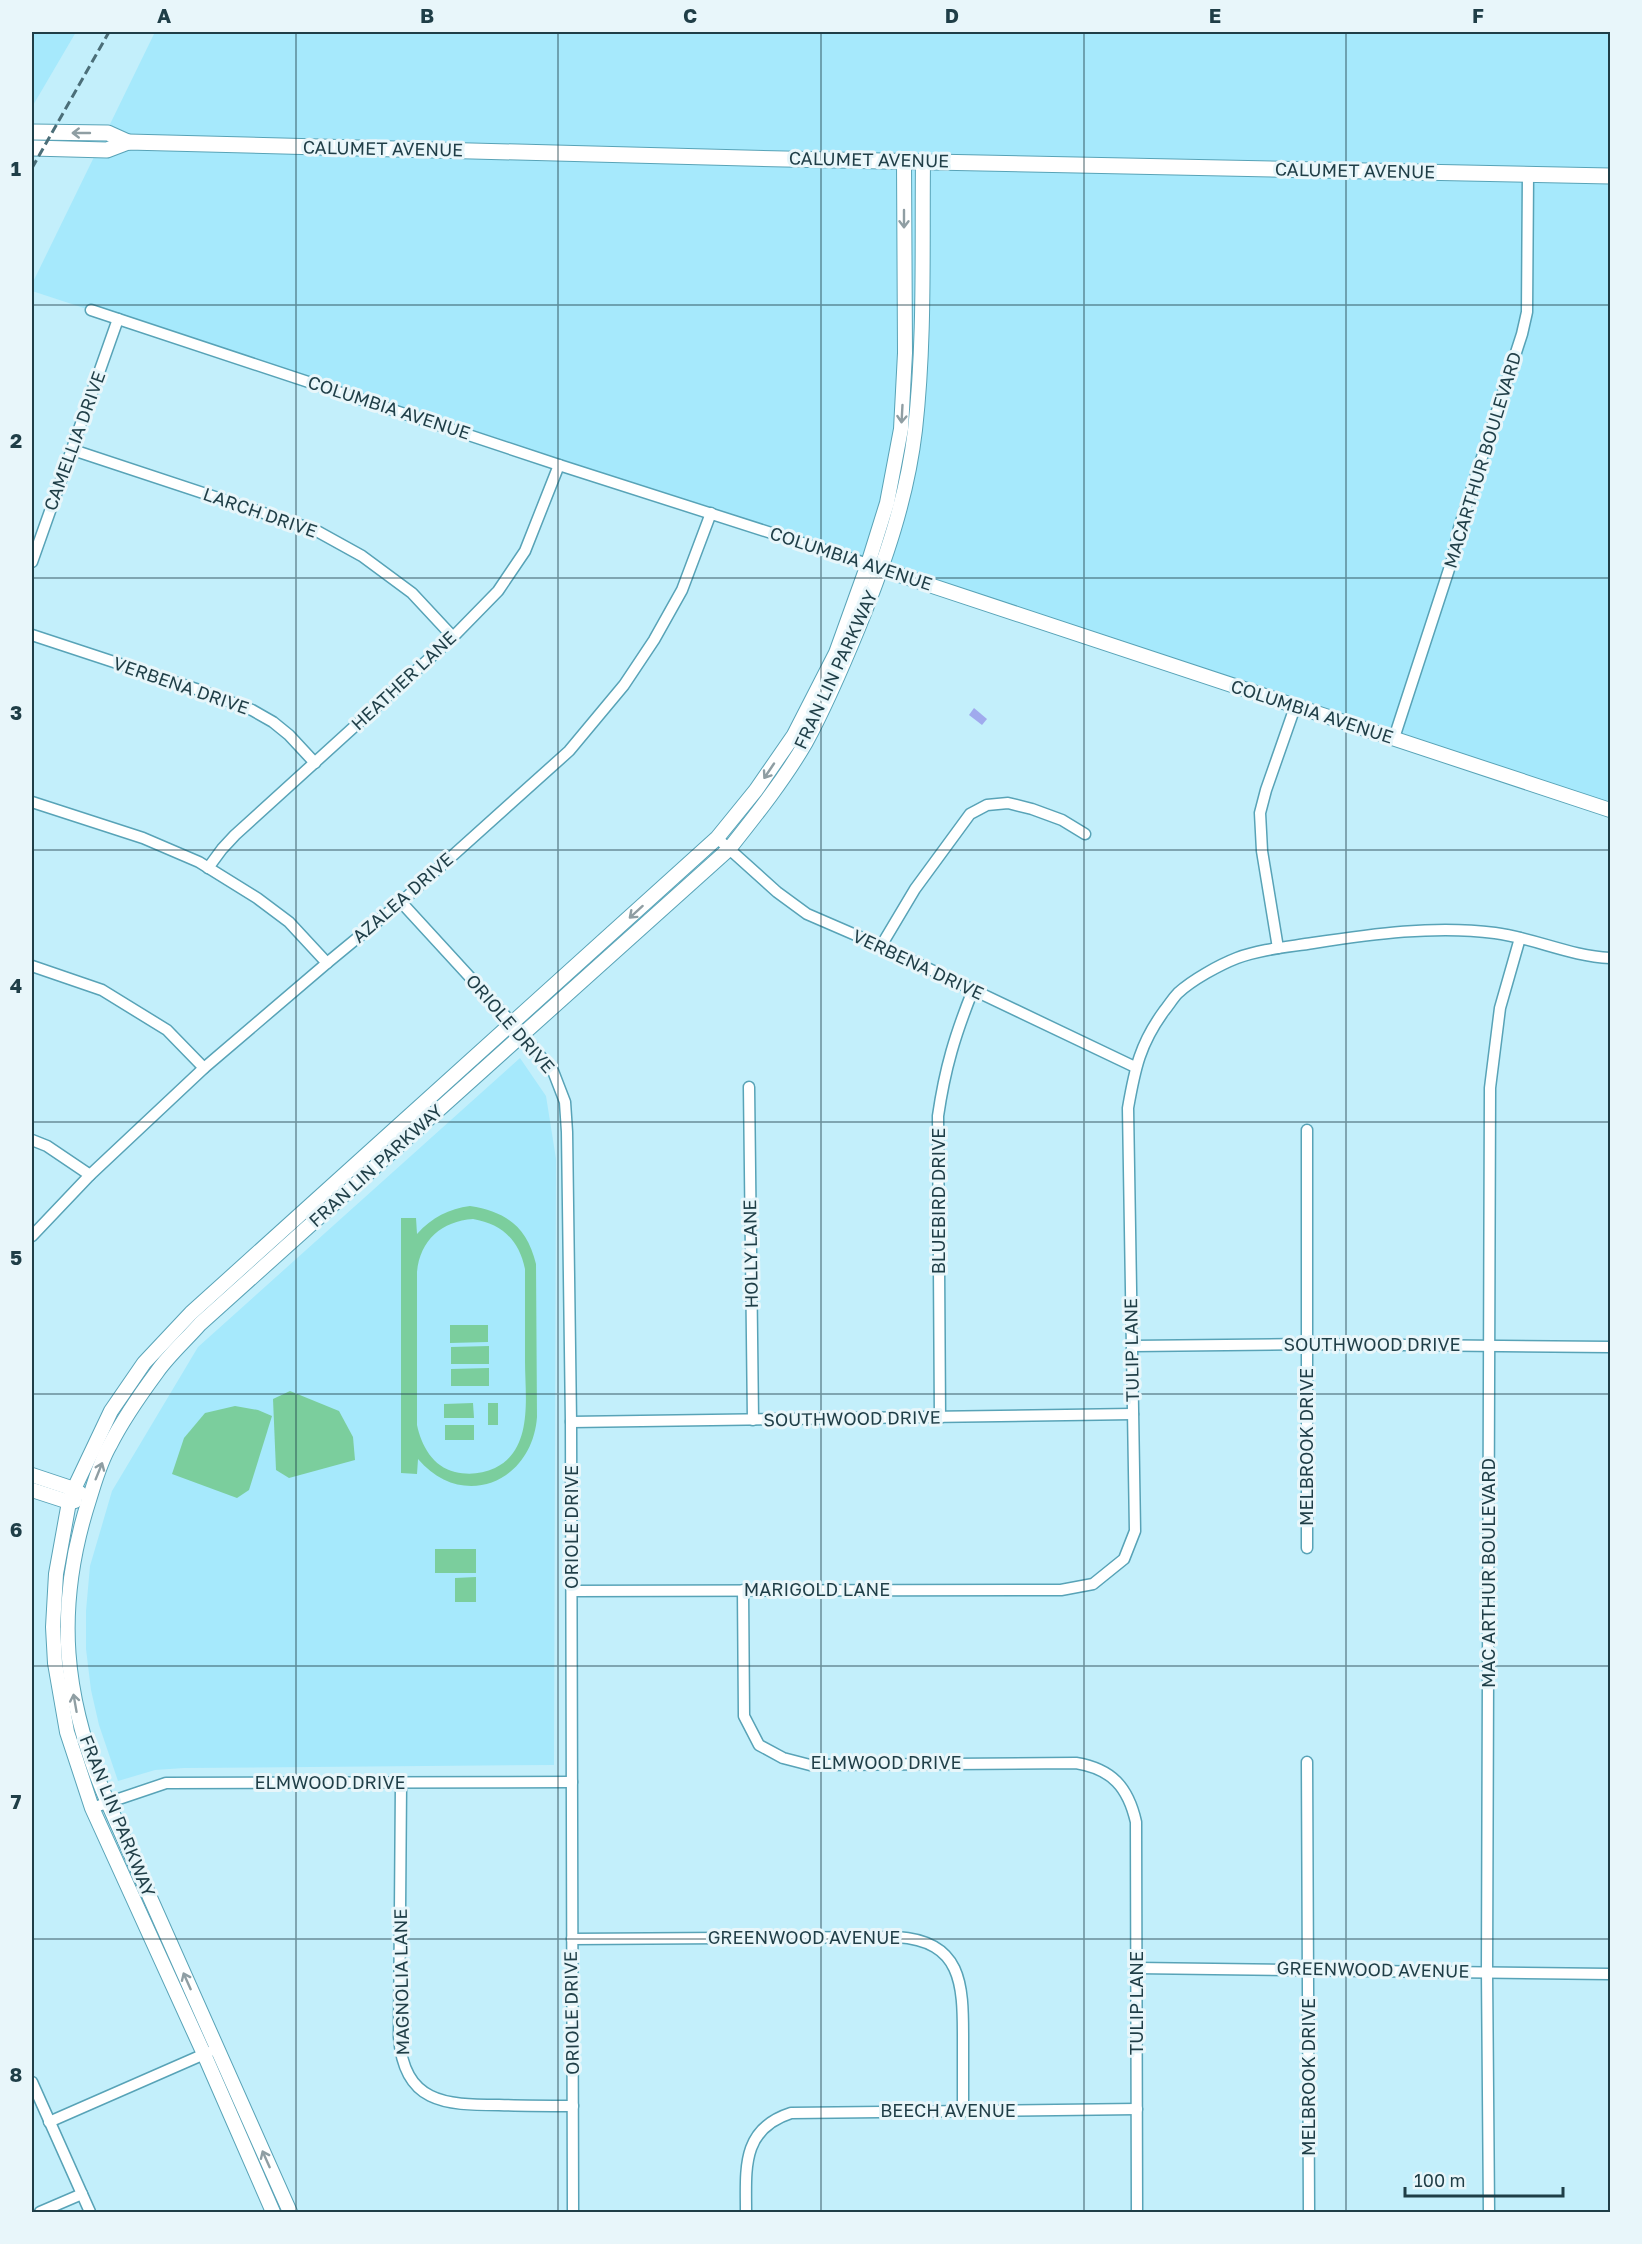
<svg xmlns="http://www.w3.org/2000/svg" width="1642" height="2244" font-family="'Golos Text',sans-serif">
<style>
.built{fill:#a6e9fc}
.green{fill:#7bce9d;fill-rule:evenodd}
.water{fill:#a0aaed}
.lines{fill:none;stroke-linecap:round;stroke-linejoin:round}
.minor-casing{stroke:#58a3b7;stroke-width:13}
.tertiary-casing{stroke:#58a3b7;stroke-width:16}
.secondary-casing{stroke:#58a3b7;stroke-width:17}
.minor{stroke:#fff;stroke-width:10}
.tertiary{stroke:#fff;stroke-width:14}
.secondary{stroke:#fff;stroke-width:15}
.rail{stroke:#4b6e78;stroke-width:3;stroke-dasharray:9 4.5;stroke-linecap:butt}
.oneway{stroke:#8f9ea3}
.grid{fill:none;stroke:#1f3e47;stroke-width:1.5;stroke-opacity:0.55}
.labels{text-anchor:middle;stroke-width:6;stroke-linejoin:round;paint-order:stroke}
.street-label{font-size:18px;fill:#1f3e47;stroke:#e8f6fa}
.neatline{fill:none;stroke:#1f3e47;stroke-width:2}
.grid-label{font-size:20px;text-anchor:middle;font-weight:bold;fill:#1f3e47}
</style>
<rect width="100%" height="100%" fill="#c3effb"/>
<g class="built">
<polygon points="32,32 76,32 32,107"/>
<polygon points="155,32 1610,32 1610,807 32,291 32,284"/>
<polygon points="520,1058 546,1096 556,1159 554,1765 184,1768 155,1770 118,1781 99,1725 91,1690 86,1649 86,1611 90,1566 112,1491 198,1347"/>
</g>
<g class="green">
<path d="M470,1206C507,1212 527,1227 536,1264L537,1417C532,1483 462,1511 418,1459L417,1474L401,1473V1218H416L417,1234C432,1217 449,1209 470,1206ZM473,1219C502,1224 519,1240 525,1269C525,1300 525,1330 525,1361C525,1396 534,1449 495,1468C482,1474 468,1475 455,1472C433,1467 421,1445 417,1425V1272C420,1240 442,1221 473,1219Z"/>
<polygon points="450,1325 488,1325 488,1342 450,1343"/>
<polygon points="489,1346 489,1364 451,1364 451,1347"/>
<polygon points="489,1368 489,1386 451,1386 451,1369"/>
<polygon points="290,1391 339,1411 353,1437 355,1460 289,1478 276,1470 273,1399"/>
<polygon points="473,1403 474,1418 444,1418 444,1404"/>
<rect x="488" y="1403" width="10" height="22"/>
<polygon points="235,1406 258,1410 272,1416 249,1490 237,1498 172,1474 184,1438 205,1413"/>
<rect x="445" y="1425" width="29" height="15"/>
<rect x="435" y="1549" width="41" height="24"/>
<polygon points="476,1577 476,1602 455,1602 455,1578"/>
</g>
<polygon class="water" points="974,708 987,719 982,725 969,715"/>
<g class="lines">
<defs>
<g id="minor">
<polyline points="91,310 559,465 868,564"/>
<polyline points="73,450 315,530 362,556 412,593 453,637"/>
<polyline points="32,562 118,319"/>
<polyline points="32,635 199,690 252,710 273,722 289,735 315,763"/>
<polyline points="1394,738 1453,557 1459,528 1522,334 1527,312 1528,174"/>
<polyline points="32,802 143,838 199,862 257,898 289,922 327,963"/>
<polyline points="717,838 777,892 807,914 881,946 1135,1067"/>
<polyline points="208,868 222,849 235,835 453,637 498,591 525,551 559,465"/>
<polyline points="401,902 512,1023 553,1071 565,1102 567,1132 571,1422 573,2212"/>
<polyline points="881,946 915,889 970,814 987,805 1008,803 1032,809 1062,820 1085,834"/>
<polyline points="1278,948 1262,851 1260,813 1266,790 1295,707"/>
<polyline points="32,966 102,990 167,1030 204,1068"/>
<polyline points="749,1087 753,1420"/>
<polyline points="1307,1130 1307,1548"/>
<polyline points="32,1140 47,1146 90,1175"/>
<polyline points="32,1236 90,1175 204,1068 327,963 401,902 569,751 624,685 654,640 682,590 711,513"/>
<polyline points="1133,1346 1306,1344 1610,1347"/>
<path d="M940,1418L938,1116C945,1068 955,1035 973,990"/>
<polyline points="571,1422 1133,1414"/>
<path d="M743,1590L744,1716L759,1745L783,1758L810,1765L1076,1763C1112,1769 1128,1787 1136,1822L1137,2212"/>
<path d="M572,1591L1061,1590L1093,1584L1124,1559L1135,1531L1128,1108C1135,1068 1140,1044 1164,1011C1169,1005 1173,998 1178,993C1192,980 1219,965 1237,958C1261,949 1288,947 1313,943C1372,934 1435,925 1495,933C1534,938 1570,956 1610,958"/>
<polyline points="1307,1762 1309,2212"/>
<path d="M401,1784L399,2037C404,2103 444,2105 499,2105C523,2106 548,2106 573,2106"/>
<polyline points="92,1808 166,1783 572,1782"/>
<path d="M572,1939L897,1937C962,1941 963,1984 963,2037C963,2061 963,2086 963,2110"/>
<polyline points="1136,1968 1610,1974"/>
<polyline points="32,2082 90,2212"/>
<polyline points="49,2122 209,2052"/>
<polyline points="40,2212 82,2194"/>
<path d="M746,2212C746,2169 741,2129 791,2113L1137,2109"/>
<polyline points="1489,2212 1487,1971 1490,1088 1500,1008 1520,938"/>
</g>
<g id="tertiary">
<polyline points="875,567 1610,810"/>
<polyline points="32,1475 74,1489 80,1493"/>
<polyline points="32,1490 69,1502 75,1501"/>
<polyline points="273,2212 204,2054 92,1808 67,1732 55,1663 53,1627 56,1574 69,1502 74,1489 111,1411 144,1363 191,1313 717,838 756,790 794,735 836,653 868,564 887,503 901,429 905,353 904,161"/>
<path d="M290,2212L108,1803C63,1699 54,1609 89,1500C95,1481 100,1462 110,1445C123,1419 140,1395 157,1372C169,1355 186,1340 200,1324L729,849C756,815 784,780 806,742C826,705 843,665 859,626C885,562 907,498 915,430C925,341 922,251 923,161"/>
</g>
<g id="secondary">
<polyline points="32,132 108,133 128,142"/>
<polyline points="32,148 107,150 128,142 785,159 1610,176"/>
</g>
</defs>
<use href="#minor" class="minor-casing"/>
<use href="#tertiary" class="tertiary-casing"/>
<use href="#secondary" class="secondary-casing"/>
<use href="#minor" class="minor"/>
<use href="#tertiary" class="tertiary"/>
<use href="#secondary" class="secondary"/>
<polyline class="rail" points="32,168 109,32"/>
</g>
<defs><path id="oneway-shaft" d="M-6 0H5M1.5-3L5.5 0L1.5 3" fill="none" stroke-width="1.6" stroke-linecap="round" stroke-linejoin="round" transform="scale(1.5)"/></defs>
<g class="oneway">
<use href="#oneway-shaft" transform="translate(81 133) rotate(-180)"/>
<use href="#oneway-shaft" transform="translate(904 219) rotate(90)"/>
<use href="#oneway-shaft" transform="translate(902 414) rotate(93)"/>
<use href="#oneway-shaft" transform="translate(769 771) rotate(124)"/>
<use href="#oneway-shaft" transform="translate(636 912) rotate(138)"/>
<use href="#oneway-shaft" transform="translate(99 1471) rotate(-68)"/>
<use href="#oneway-shaft" transform="translate(75 1703) rotate(-100)"/>
<use href="#oneway-shaft" transform="translate(187 1981) rotate(-114)"/>
<use href="#oneway-shaft" transform="translate(266 2159) rotate(-114)"/>
</g>
<path class="grid" d="M296,32V2212M558,32V2212M821,32V2212M1084,32V2212M1346,32V2212M32,305H1610M32,578H1610M32,850H1610M32,1122H1610M32,1394H1610M32,1666H1610M32,1939H1610"/>
<g class="labels">
<g class="street-label">
<text transform="translate(383 149) rotate(1)" y="6">CALUMET AVENUE</text>
<text transform="translate(869 160) rotate(1)" y="6">CALUMET AVENUE</text>
<text transform="translate(1355 171) rotate(1)" y="6">CALUMET AVENUE</text>
<text transform="translate(389 408) rotate(18)" y="6">COLUMBIA AVENUE</text>
<text transform="translate(75 441) rotate(-70)" y="6">CAMELLIA DRIVE</text>
<text transform="translate(1483 460) rotate(-73)" y="6">MACARTHUR BOULEVARD</text>
<text transform="translate(260 513) rotate(19)" y="6">LARCH DRIVE</text>
<text transform="translate(851 559) rotate(18)" y="6">COLUMBIA AVENUE</text>
<text transform="translate(836 670) rotate(-65)" y="6">FRAN LIN PARKWAY</text>
<text transform="translate(404 681) rotate(-43)" y="6">HEATHER LANE</text>
<text transform="translate(181 686) rotate(19)" y="6">VERBENA DRIVE</text>
<text transform="translate(1312 712) rotate(18)" y="6">COLUMBIA AVENUE</text>
<text transform="translate(403 898) rotate(-41)" y="6">AZALEA DRIVE</text>
<text transform="translate(918 965) rotate(25)" y="6">VERBENA DRIVE</text>
<text transform="translate(510 1024) rotate(49)" y="6">ORIOLE DRIVE</text>
<text transform="translate(376 1166) rotate(-42)" y="6">FRAN LIN PARKWAY</text>
<text transform="translate(939 1201) rotate(-90)" y="6">BLUEBIRD DRIVE</text>
<text transform="translate(751 1254) rotate(-91)" y="6">HOLLY LANE</text>
<text x="1372" y="1351">SOUTHWOOD DRIVE</text>
<text transform="translate(1132 1350) rotate(-91)" y="6">TULIP LANE</text>
<text transform="translate(852 1419) rotate(-1)" y="6">SOUTHWOOD DRIVE</text>
<text transform="translate(1307 1447) rotate(-90)" y="6">MELBROOK DRIVE</text>
<text transform="translate(572 1527) rotate(-90)" y="6">ORIOLE DRIVE</text>
<text transform="translate(1489 1573) rotate(-90)" y="6">MAC ARTHUR BOULEVARD</text>
<text x="817" y="1596">MARIGOLD LANE</text>
<text x="886" y="1769">ELMWOOD DRIVE</text>
<text x="330" y="1789">ELMWOOD DRIVE</text>
<text transform="translate(117 1816) rotate(68)" y="6">FRAN LIN PARKWAY</text>
<text x="804" y="1944">GREENWOOD AVENUE</text>
<text transform="translate(1373 1970) rotate(1)" y="6">GREENWOOD AVENUE</text>
<text transform="translate(402 1982) rotate(-91)" y="6">MAGNOLIA LANE</text>
<text transform="translate(1137 2003) rotate(-90)" y="6">TULIP LANE</text>
<text transform="translate(572 2013) rotate(-91)" y="6">ORIOLE DRIVE</text>
<text transform="translate(1309 2077) rotate(-90)" y="6">MELBROOK DRIVE</text>
<text x="948" y="2117">BEECH AVENUE</text>
</g>
</g>
<rect width="1642" height="2244" fill="none" stroke="#e8f6fa" stroke-width="66"/>
<path d="M1405 2187v9h158v-9" fill="none" stroke="#1f3e47" stroke-width="3"/>
<text x="1414" y="2187" font-size="18" fill="#1f3e47" stroke="#e8f6fa" stroke-width="4.5" paint-order="stroke">100 m</text>
<rect x="33" y="33" width="1576" height="2178" class="neatline"/>
<g class="grid-label">
<text x="164" y="23">A</text>
<text x="427" y="23">B</text>
<text x="690" y="23">C</text>
<text x="952" y="23">D</text>
<text x="1215" y="23">E</text>
<text x="1478" y="23">F</text>
<text x="16" y="176">1</text>
<text x="16" y="448">2</text>
<text x="16" y="720">3</text>
<text x="16" y="993">4</text>
<text x="16" y="1265">5</text>
<text x="16" y="1537">6</text>
<text x="16" y="1809">7</text>
<text x="16" y="2082">8</text>
</g>
</svg>
